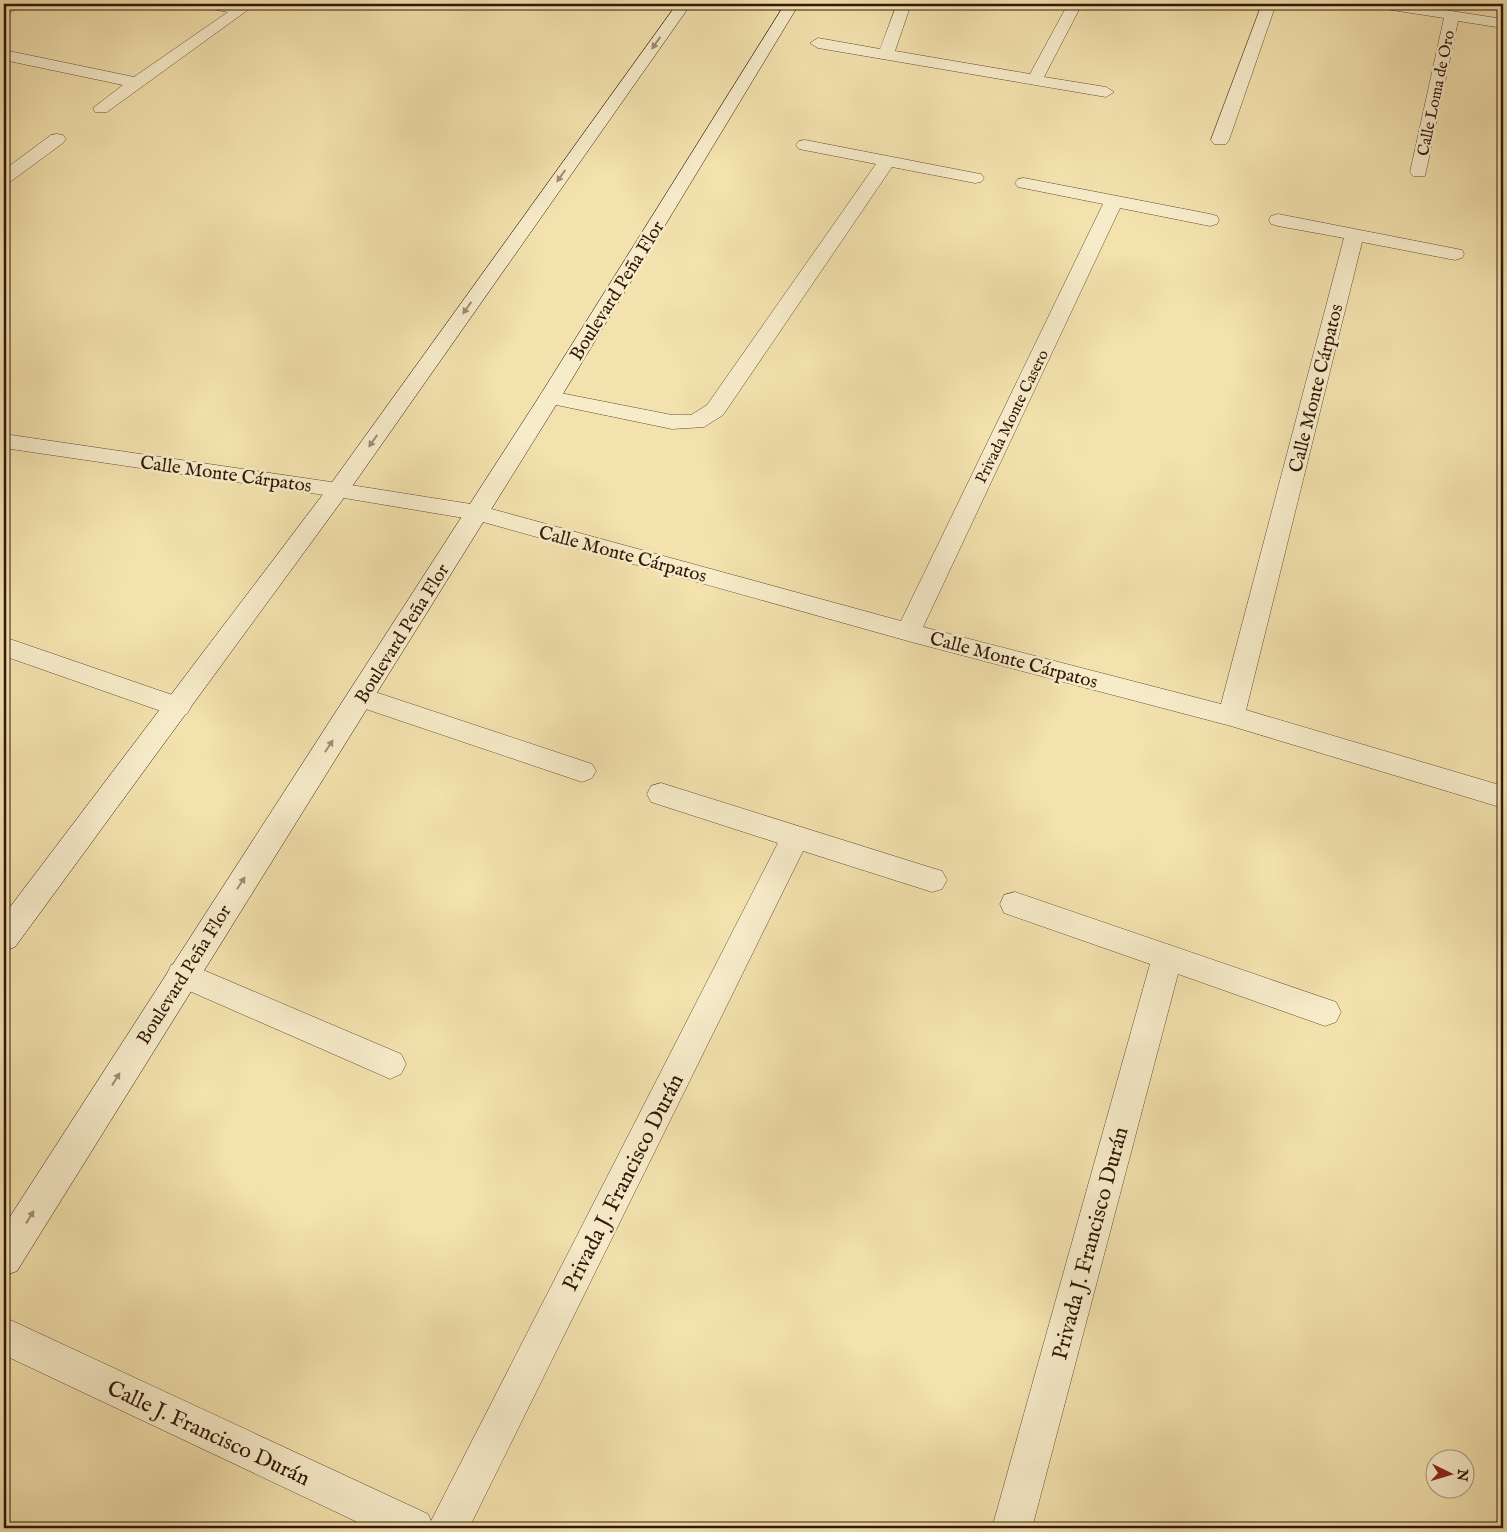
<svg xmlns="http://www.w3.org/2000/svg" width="1507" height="1532" font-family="'IM FELL English',serif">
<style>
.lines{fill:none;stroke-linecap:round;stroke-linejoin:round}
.minor-casing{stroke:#624a31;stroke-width:1}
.secondary-casing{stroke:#321707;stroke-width:1}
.minor{fill:#f7ecca;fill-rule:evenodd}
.secondary{fill:#f7ecca;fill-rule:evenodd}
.oneway{fill:#9e8c72}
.labels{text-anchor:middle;stroke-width:5;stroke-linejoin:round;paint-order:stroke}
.far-street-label{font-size:16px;fill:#321707;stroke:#f7ecca}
.street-label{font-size:19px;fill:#321707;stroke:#f7ecca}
.near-street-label{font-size:22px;fill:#321707;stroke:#f7ecca}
</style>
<rect width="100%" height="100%" fill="#f3e2ae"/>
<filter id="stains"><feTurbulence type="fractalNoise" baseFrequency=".004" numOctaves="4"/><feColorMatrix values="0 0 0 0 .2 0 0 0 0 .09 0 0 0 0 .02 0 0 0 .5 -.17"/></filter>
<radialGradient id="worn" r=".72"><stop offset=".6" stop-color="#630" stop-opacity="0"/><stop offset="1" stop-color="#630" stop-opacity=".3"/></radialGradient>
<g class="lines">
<defs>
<g id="minor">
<polygon points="8,4 25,4 4,16 4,6"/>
<polygon points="199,4 256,4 107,112 95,112 93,108 123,85 4,60 4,50 134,77 228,12 201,7"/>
<polygon points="601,4 622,4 620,7 603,7"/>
<path d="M763,4H796L797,6C791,14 774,9 765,7Z"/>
<polygon points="897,4 911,4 895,51 1030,74 1068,4 1082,4 1044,77 1106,87 1114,92 1106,97 818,48 810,43 818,38 880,49"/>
<polygon points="1262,4 1276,4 1229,140 1226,144 1214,144 1211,140"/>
<polygon points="1372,4 1406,4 1503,19 1503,28 1458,21 1425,176 1413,176 1410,172 1444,18 1379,8 1374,7"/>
<polygon points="57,134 63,135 66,139 63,143 10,182 4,183 4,170 51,135"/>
<polygon points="805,140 975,173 981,174 984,178 981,182 975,183 892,167 723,415 704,427 672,429 542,402 539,397 542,392 550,391 672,415 691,415 707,405 876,164 799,149 796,145 799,141"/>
<polygon points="1024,178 1210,214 1217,216 1219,220 1217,224 1210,226 1120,208 923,627 1221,704 1344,238 1278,226 1271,224 1269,220 1271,216 1278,214 1462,250 1464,254 1462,258 1455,260 1362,242 1246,710 1503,786 1503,808 1231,726 908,641 476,520 338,497 4,448 4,434 338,483 477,505 901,621 1103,204 1018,187 1015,183 1018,179"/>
<polygon points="4,637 187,700 191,707 187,714 178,717 4,656"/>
<polygon points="360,687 592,764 596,771 592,778 582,782 351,704 347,697 351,690"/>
<polygon points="661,783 932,868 942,871 947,880 942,889 932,892 803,851 469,1528 370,1528 4,1355 4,1317 428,1514 431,1521 778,843 651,802 647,794 651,786"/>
<polygon points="1015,892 1336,1002 1341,1012 1336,1022 1325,1026 1178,974 1032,1528 992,1528 1150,964 1004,913 1000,904 1004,895"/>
<polygon points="182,961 401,1054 406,1064 401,1074 390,1079 379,1074 171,983 167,974 171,965"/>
</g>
<g id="secondary">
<polygon points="677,4 691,4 346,495 15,947 4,951 4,915 330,485"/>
<polygon points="785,4 799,4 561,397 17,1271 4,1276 4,1226 539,397"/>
</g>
</defs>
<use href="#minor" class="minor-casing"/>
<use href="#secondary" class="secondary-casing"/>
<use href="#minor" class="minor"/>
<use href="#secondary" class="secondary"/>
</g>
<defs><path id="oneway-solid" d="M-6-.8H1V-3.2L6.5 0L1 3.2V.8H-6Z" transform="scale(1.25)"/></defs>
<g class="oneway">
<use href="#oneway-solid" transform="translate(656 43) rotate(125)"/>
<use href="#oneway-solid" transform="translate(561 176) rotate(125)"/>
<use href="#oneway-solid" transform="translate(467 308) rotate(125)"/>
<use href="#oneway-solid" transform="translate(373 441) rotate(125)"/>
<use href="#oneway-solid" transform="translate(329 746) rotate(-57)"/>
<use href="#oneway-solid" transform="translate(241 883) rotate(-57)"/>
<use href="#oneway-solid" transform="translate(116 1079) rotate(-58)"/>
<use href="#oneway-solid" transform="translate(30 1217) rotate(-58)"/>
</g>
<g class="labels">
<g class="far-street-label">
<text transform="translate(1435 93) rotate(-78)" y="6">Calle Loma de Oro</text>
<text transform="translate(1011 416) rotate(-64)" y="6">Privada Monte Casero</text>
</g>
<g class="street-label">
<text transform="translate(616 290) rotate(-58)" y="7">Boulevard Peña Flor</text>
<text transform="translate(1315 388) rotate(-76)" y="7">Calle Monte Cárpatos</text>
<text transform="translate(226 473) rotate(8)" y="7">Calle Monte Cárpatos</text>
<text transform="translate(623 553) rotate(15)" y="7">Calle Monte Cárpatos</text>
<text transform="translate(401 633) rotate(-58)" y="7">Boulevard Peña Flor</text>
<text transform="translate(1014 659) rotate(15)" y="7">Calle Monte Cárpatos</text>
<text transform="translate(183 974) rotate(-58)" y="7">Boulevard Peña Flor</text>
</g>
<g class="near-street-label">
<text transform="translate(622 1182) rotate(-63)" y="8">Privada J. Francisco Durán</text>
<text transform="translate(1089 1243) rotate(-75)" y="8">Privada J. Francisco Durán</text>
<text transform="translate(209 1432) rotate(25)" y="8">Calle J. Francisco Durán</text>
</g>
</g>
<rect width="1507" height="1532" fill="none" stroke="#f3e2ae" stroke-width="20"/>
<rect x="5" y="5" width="1497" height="1522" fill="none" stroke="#321707" stroke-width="2.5"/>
<rect x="10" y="10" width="1487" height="1512" fill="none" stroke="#321707"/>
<g transform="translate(1450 1474) rotate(95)"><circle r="24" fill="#f7ecca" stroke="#a8977c"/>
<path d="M0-4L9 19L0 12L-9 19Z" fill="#8f2418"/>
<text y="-8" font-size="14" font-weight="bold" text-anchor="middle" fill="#321707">N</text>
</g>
<rect width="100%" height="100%" filter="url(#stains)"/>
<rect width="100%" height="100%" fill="url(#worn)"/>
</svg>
